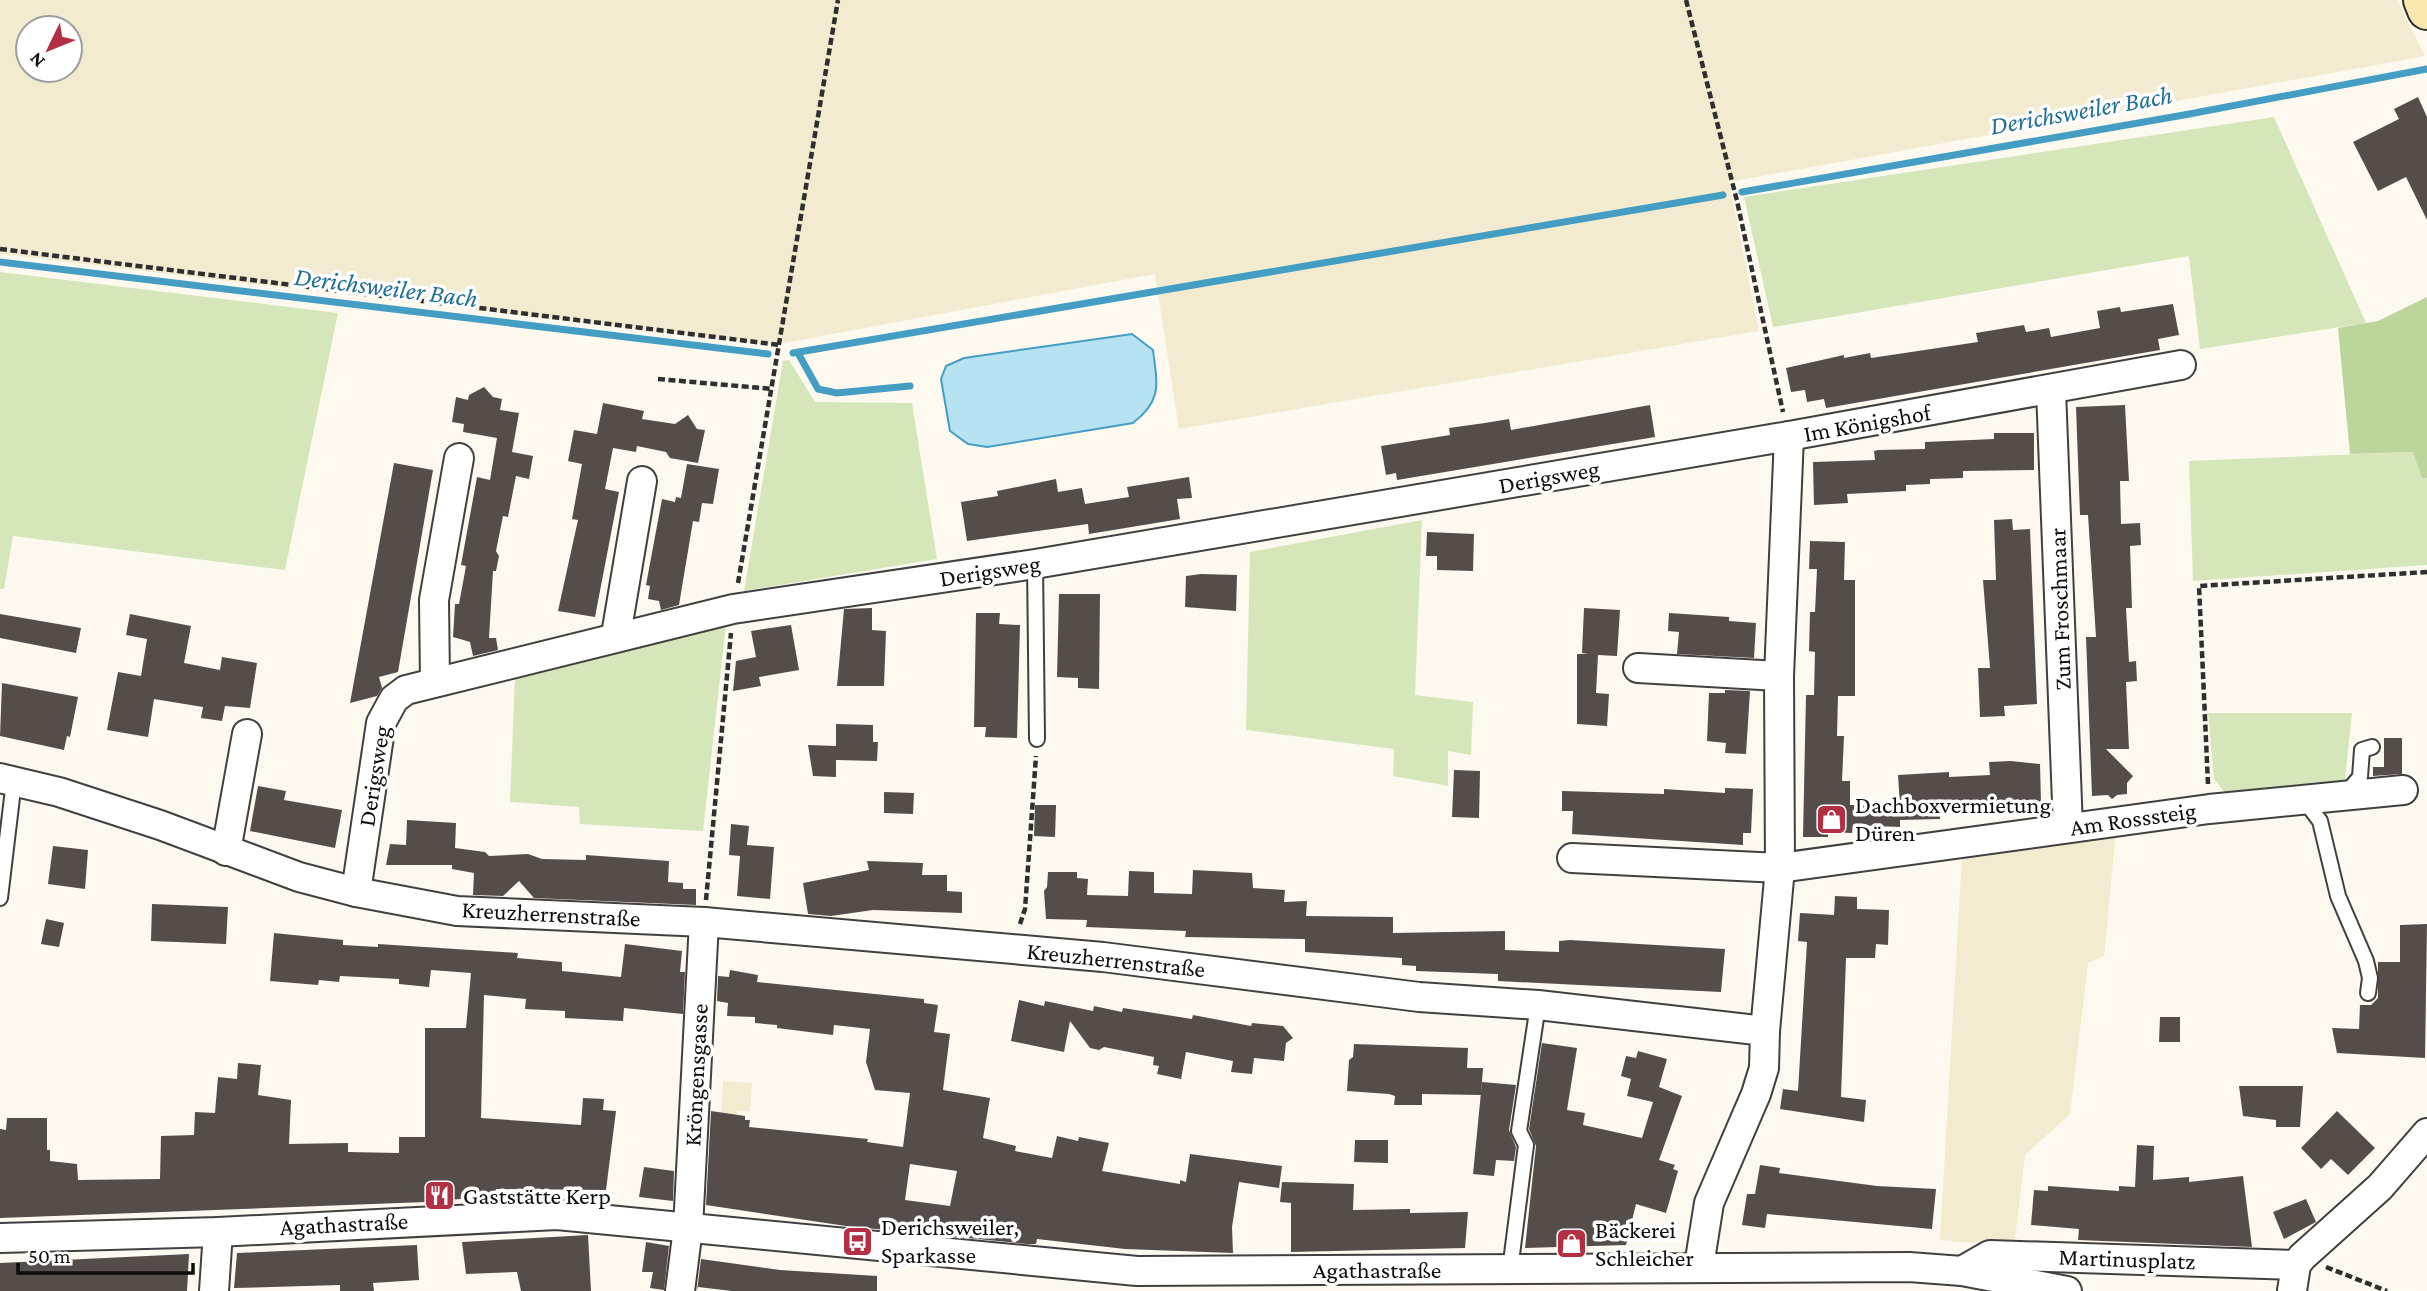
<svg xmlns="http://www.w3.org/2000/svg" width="2427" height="1291" font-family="'Crimson Pro',serif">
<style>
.farmland{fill:#f2ebd0;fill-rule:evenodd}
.green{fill:#d6e6bb}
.forest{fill:#bbd59b}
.water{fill:#b7e2f1;stroke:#449ec3;stroke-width:2}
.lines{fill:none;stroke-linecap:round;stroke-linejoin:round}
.stream{stroke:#449ec3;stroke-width:7}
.building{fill:#554d4a;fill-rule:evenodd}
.lane-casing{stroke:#404040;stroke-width:18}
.street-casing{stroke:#404040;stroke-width:32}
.secondary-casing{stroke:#2f2f2f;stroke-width:42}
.path{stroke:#2f2f2f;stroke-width:4.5;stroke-dasharray:7 3.5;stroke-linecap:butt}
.lane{stroke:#fff;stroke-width:14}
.street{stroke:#fff;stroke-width:28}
.secondary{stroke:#f9e9af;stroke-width:38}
.labels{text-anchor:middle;stroke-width:7;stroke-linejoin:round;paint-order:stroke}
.street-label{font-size:24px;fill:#0d0d0d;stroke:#fff}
.poi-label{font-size:24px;fill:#0d0d0d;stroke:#fff;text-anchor:start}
.water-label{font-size:26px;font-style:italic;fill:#206f95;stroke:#fff}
</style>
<rect width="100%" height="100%" fill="#fef9ef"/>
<g class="farmland">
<path d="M0,0H2397L2425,56L1729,182L1759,331L1179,429L1155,274L773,345L0,254ZM70,28V70H28V28Z"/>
<polygon points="2116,831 2104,956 2088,963 2070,1114 2025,1155 2014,1247 1940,1240 1962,856"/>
<polygon points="723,1081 752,1083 750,1111 737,1111 736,1123 721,1122"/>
</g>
<g class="green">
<polygon points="2274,117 2366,323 2200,349 2189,256 1773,327 1744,197"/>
<polygon points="0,272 338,313 285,570 13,536 4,589 0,589"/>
<polygon points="789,360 815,402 912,403 937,559 744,591 783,361"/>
<polygon points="2413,452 2422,477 2427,478 2427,565 2193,581 2189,461"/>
<polygon points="1422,520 1415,695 1473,702 1471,755 1448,751 1448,786 1393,776 1394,749 1246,730 1250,552"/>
<polygon points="726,624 703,831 580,824 579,807 510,802 515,676"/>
<polygon points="2208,713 2352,713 2345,779 2339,786 2228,797 2214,779"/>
</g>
<polygon class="forest" points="2427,297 2427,478 2422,478 2413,452 2350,454 2338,328 2378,321"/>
<path class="water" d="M1132,334L1153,350C1157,384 1163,400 1133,423L987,447L968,444L950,431L941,379L946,366L964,358Z"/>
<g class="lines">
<g class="stream">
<polyline points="1742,192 2184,115 2427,69"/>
<polyline points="0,262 768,354"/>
<polyline points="793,353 1723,195"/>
<polyline points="798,353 818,389 837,393 910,386"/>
</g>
</g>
<g class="building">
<polygon points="2418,97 2427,117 2427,220 2406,177 2378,191 2353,142 2399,119 2394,109"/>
<polygon points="2173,304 2179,335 2158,339 2160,350 1826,408 1824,399 1807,402 1805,390 1791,392 1786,368 1844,355 1844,358 1870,353 1871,358 1978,342 1976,333 2024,325 2026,332 2049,328 2051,337 2100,328 2097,311 2120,307 2121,312"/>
<polygon points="484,387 493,397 502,399 500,410 519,413 512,452 533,456 529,479 516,476 508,517 503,516 496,551 499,556 496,571 493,571 489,638 496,638 498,650 473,656 470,642 453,637 455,604 459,604 466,566 461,565 477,477 490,480 497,438 463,432 464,424 452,422 456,397 468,400 469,395"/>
<polygon points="603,403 644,411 642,419 675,424 688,415 697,429 705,430 698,463 670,458 666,452 637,446 636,452 613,448 605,489 619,492 595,617 558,611 578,520 572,519 582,464 568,461 574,430 597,434"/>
<polygon points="1650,405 1655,437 1397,480 1396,473 1386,475 1381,446 1450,435 1449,428 1485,423 1509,419 1511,430"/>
<polygon points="2125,405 2129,481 2120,481 2121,524 2140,523 2141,545 2130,546 2132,608 2126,608 2129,662 2136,661 2137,681 2126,682 2129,749 2106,749 2133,776 2127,783 2127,794 2117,795 2112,799 2108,795 2092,796 2086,637 2096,637 2088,515 2080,515 2076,407"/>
<polygon points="1994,433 2034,433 2034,470 1963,471 1963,478 1930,479 1930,484 1906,485 1906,491 1847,494 1848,503 1814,505 1813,462 1875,460 1874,451 1878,450 1925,449 1925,442 1994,439"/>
<polygon points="394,463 433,470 398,672 379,677 382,688 377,696 350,703"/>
<polygon points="687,464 719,469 713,504 702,503 699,522 693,521 679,605 661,610 659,601 648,599 650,586 646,585 662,499 675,502 676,497 681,498"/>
<polygon points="1189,477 1192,498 1177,499 1180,519 1089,534 1088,524 967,541 961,502 998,496 997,491 1056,479 1058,492 1082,488 1085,504 1129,497 1127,487"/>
<polygon points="2012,519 2013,530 2030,529 2037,704 2004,706 2005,716 1980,717 1978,668 1990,668 1983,580 1996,580 1994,520"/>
<polygon points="1427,532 1474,534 1473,571 1437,570 1437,556 1426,556"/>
<polygon points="1810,541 1845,542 1844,580 1855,580 1855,696 1838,696 1837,736 1844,736 1842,781 1850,781 1850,805 1900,806 1898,775 1949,772 1949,777 1990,775 1989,762 2011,761 2040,764 2041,803 1991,805 1991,811 1940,813 1940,819 1900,820 1900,810 1900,827 1853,825 1852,833 1828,832 1828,837 1803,837 1806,695 1814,695 1815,652 1809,651 1810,612 1815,612 1817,569 1809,569"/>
<polygon points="1201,574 1237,575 1236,611 1185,607 1186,576"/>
<polygon points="1059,594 1100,594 1099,689 1078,688 1078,678 1057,677"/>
<polygon points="872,608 872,630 886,631 884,686 837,686 844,609"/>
<polygon points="1584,608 1620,610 1617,656 1598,655 1596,693 1609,694 1607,726 1577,724 1577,654 1588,654 1582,653"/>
<polygon points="976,613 1000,613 999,624 1020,625 1017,738 985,737 986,727 974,727"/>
<polygon points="1669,613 1729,617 1729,621 1756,623 1754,658 1677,654 1679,632 1668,631"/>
<polygon points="0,614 81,628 76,653 0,638"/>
<polygon points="130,614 191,626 184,663 220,670 222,657 257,663 250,708 225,706 222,721 201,718 203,707 154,699 148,737 107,730 118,672 141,676 147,639 126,635"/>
<polygon points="791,625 799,670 759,677 761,686 733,691 736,661 756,657 751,631"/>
<polygon points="2,683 78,697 70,737 67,736 64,750 0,736"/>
<polygon points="1725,690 1750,691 1746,754 1725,753 1726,743 1707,741 1709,693 1725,693"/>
<polygon points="836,724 873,725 873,742 878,742 877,761 836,760 836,777 813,776 808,745 836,746"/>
<polygon points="2384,738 2402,738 2402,774 2373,776 2373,767 2384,767"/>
<polygon points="1454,770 1480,771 1479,818 1452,817"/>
<polygon points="258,786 286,791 284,800 342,810 335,848 250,831"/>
<polygon points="1725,788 1753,789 1751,833 1743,833 1743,845 1572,834 1573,811 1562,811 1562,791 1664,794 1664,789 1725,793"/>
<polygon points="884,792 914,793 913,814 884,813"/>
<polygon points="1035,805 1056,805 1055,837 1034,836"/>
<polygon points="407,820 456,823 455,848 485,852 489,856 528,854 542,859 586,860 586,855 669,861 668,882 683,883 683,889 696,889 696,905 534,898 519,881 503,896 473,895 474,873 452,869 452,865 386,865 390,844 406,845"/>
<polygon points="731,824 749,826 747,845 774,847 770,899 737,896 740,856 729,855"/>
<polygon points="53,846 88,850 85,889 48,884"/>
<polygon points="867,861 923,863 922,875 947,875 947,891 962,892 962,913 873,910 831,916 808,914 803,883 869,870"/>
<polygon points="1193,870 1252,873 1253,888 1285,890 1284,902 1307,901 1306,916 1393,917 1393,933 1505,931 1505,950 1559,952 1559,941 1570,940 1725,949 1721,992 1498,981 1498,974 1416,971 1416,966 1402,965 1402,958 1305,952 1305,939 1185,937 1186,931 1086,927 1087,920 1046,919 1044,891 1047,887 1048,872 1077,872 1077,878 1088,879 1087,895 1128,896 1129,871 1154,872 1154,893 1192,894"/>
<polygon points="1835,896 1857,897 1857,909 1889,910 1888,945 1876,944 1875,958 1846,958 1841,1097 1866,1100 1864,1122 1780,1109 1783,1089 1798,1091 1807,942 1798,941 1800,913 1834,915"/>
<polygon points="152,904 228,907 226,944 151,941"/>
<polygon points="46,919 64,923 59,947 41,944"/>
<polygon points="2427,924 2425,1058 2337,1053 2332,1028 2359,1029 2360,1005 2371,1005 2378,998 2378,962 2400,962 2400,925"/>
<polygon points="274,933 343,940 343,945 378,947 378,944 518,953 517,958 562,962 562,971 621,977 625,944 682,951 680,972 685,972 683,1014 624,1008 623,1021 565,1018 565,1011 525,1009 526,999 484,995 481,1118 581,1125 583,1098 604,1099 603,1110 616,1111 606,1190 496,1189 495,1196 426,1202 0,1218 0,1129 6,1130 7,1118 47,1118 47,1150 50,1150 50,1161 77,1164 78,1180 160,1179 161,1136 194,1135 195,1112 215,1113 218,1077 237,1079 238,1063 261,1065 258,1095 291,1100 289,1144 348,1143 348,1152 399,1153 399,1137 425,1137 425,1028 466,1028 471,973 431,970 429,987 399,984 399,979 340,976 339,982 319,980 318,985 270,981"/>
<path d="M730,970L758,975L757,982L924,999V1003L938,1005L934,1032L950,1034L943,1090L990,1098L983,1138L1016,1146L1015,1151L1052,1158L1057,1136L1078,1141L1079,1137L1109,1143L1102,1171L1180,1184V1180L1186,1182L1190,1154L1282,1166L1279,1188L1239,1182L1232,1227L1233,1253L1125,1249L1037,1239L1036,1244H1027L846,1226L706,1205L711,1111L745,1116V1120H750L749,1127L868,1139L867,1142L903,1147L910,1093L875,1090L866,1062L870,1029L834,1025L833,1035L777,1028V1025L755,1023V1017L727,1016L728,1003L717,1001L718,976L729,977ZM910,1164L957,1171L950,1206L905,1200Z"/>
<polygon points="1019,1000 1044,1006 1045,1001 1093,1011 1094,1006 1122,1012 1123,1008 1192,1019 1193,1015 1251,1026 1252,1023 1283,1026 1293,1038 1286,1043 1284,1061 1254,1058 1252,1074 1231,1072 1233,1061 1186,1052 1181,1079 1157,1074 1159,1066 1153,1065 1154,1057 1104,1047 1099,1050 1090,1048 1070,1021 1064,1052 1011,1041"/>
<polygon points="2160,1017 2180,1017 2180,1042 2159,1042"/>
<polygon points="1542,1043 1577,1048 1567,1110 1585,1113 1583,1125 1642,1138 1653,1102 1627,1096 1631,1079 1621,1076 1626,1056 1636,1058 1638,1051 1667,1059 1659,1087 1682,1096 1659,1160 1675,1165 1673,1169 1678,1171 1666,1213 1636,1204 1626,1245 1525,1248 1536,1146 1529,1129"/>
<polygon points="1354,1044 1468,1048 1467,1068 1483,1068 1481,1095 1422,1094 1422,1105 1394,1105 1395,1096 1389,1094 1347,1091 1349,1060 1353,1057"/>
<polygon points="1482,1082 1516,1085 1509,1130 1516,1147 1514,1161 1496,1160 1494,1176 1473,1174"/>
<polygon points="2239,1086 2303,1086 2300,1127 2276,1127 2276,1120 2243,1116"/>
<polygon points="2337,1111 2375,1148 2348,1175 2331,1159 2321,1169 2301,1148"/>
<polygon points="1355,1140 1388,1140 1388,1163 1354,1162"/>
<polygon points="2137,1145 2154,1146 2153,1180 2189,1177 2189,1182 2243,1176 2252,1247 2078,1240 2079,1229 2031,1225 2034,1190 2048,1191 2048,1186 2119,1191 2119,1186 2135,1187"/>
<polygon points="1760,1165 1780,1168 1779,1173 1877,1186 1936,1189 1932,1229 1767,1214 1765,1228 1742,1225 1747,1194 1755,1194"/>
<polygon points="644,1167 674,1171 673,1201 639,1197"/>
<polygon points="1282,1182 1354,1184 1353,1210 1410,1209 1410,1213 1468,1212 1465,1248 1291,1252 1291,1203 1280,1202"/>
<polygon points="2306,1199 2316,1222 2284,1239 2273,1212"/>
<polygon points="588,1235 591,1291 521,1291 517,1272 466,1274 462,1242"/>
<polygon points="646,1242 669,1246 664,1290 650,1288 653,1272 642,1272"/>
<polygon points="417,1245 419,1280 373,1283 374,1291 340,1291 340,1285 234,1288 237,1253"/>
<polygon points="189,1254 187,1291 0,1291 0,1263"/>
<polygon points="701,1259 780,1270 877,1276 877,1291 732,1291 698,1287 697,1291"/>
</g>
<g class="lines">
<defs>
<g id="lane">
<polyline points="1035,564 1037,739"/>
<polyline points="2347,792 2360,777 2362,750 2372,747"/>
<polyline points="2304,800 2320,821 2338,896 2366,961 2370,978 2368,993"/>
<polyline points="0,898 14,781"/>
<polyline points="1510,1270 1526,1145 1519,1131 1538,1005"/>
</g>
<g id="street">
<polyline points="2051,390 2068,828"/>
<polyline points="616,635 642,481"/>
<polyline points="1638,668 1779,676"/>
<polyline points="435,682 434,600 459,458"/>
<polyline points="0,778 59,792 160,825 299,877 356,892 457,911 704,922 1103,957 1419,997 1538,1005 1765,1031 1764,1068 1756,1094 1709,1203 1699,1266"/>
<polyline points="226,851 247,734"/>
<polyline points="1572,858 1780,868 2209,809 2403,790"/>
<polyline points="356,892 381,723 394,699 406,690 733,609 1035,564 1789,436 2181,365"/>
<polyline points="1765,1031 1780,868 1779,676 1789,436"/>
<polyline points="0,1238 218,1232 557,1215 1137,1271 1909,1267 1962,1271 2067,1291"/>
<polyline points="1962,1271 1990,1255 2296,1265"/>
<polyline points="214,1291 218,1232"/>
<polyline points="680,1291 688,1228 704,922"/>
<polyline points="2292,1291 2296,1265 2302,1257 2380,1187 2427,1133"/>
</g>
<polyline id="secondary" points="2423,0 2427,10"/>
</defs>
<use href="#lane" class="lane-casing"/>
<use href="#street" class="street-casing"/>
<use href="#secondary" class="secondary-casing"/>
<g class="path">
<polyline points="1686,0 1737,201 1783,412"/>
<polyline points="0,249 780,345"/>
<polyline points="658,379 773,389"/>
<polyline points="738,583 838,0"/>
<polyline points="2208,784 2199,586 2427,572"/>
<polyline points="706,900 731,633"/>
<polyline points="1020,924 1025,909 1036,756"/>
<polyline points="2326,1267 2387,1291"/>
</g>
<use href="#lane" class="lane"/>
<use href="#street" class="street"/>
<use href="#secondary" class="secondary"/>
</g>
<defs>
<symbol id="shop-square" viewBox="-11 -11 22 22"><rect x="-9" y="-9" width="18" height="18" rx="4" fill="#b33044" stroke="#fff"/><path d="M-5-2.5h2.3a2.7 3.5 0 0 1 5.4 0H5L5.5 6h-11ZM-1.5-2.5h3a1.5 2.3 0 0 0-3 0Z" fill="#fff"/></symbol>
<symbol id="restaurant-square" viewBox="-11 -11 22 22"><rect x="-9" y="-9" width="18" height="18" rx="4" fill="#b33044" stroke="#fff"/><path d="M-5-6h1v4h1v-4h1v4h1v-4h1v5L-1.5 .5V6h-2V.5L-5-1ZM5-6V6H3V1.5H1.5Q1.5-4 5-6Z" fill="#fff"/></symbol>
<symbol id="bus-square" viewBox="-11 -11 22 22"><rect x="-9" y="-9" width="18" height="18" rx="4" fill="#b33044" stroke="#fff"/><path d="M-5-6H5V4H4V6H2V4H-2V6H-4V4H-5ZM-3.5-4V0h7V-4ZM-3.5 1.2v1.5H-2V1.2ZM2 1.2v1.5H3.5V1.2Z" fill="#fff"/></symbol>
</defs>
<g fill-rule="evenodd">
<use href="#shop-square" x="1814" y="802" width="35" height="35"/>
<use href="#restaurant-square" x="422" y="1178" width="35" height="35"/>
<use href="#bus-square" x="840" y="1224" width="35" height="35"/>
<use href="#shop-square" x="1554" y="1226" width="35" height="35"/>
</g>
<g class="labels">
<g class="street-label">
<text transform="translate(1867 423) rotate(-10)" y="8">Im Königshof</text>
<text transform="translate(1549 477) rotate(-10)" y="8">Derigsweg</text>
<text transform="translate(990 571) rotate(-9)" y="8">Derigsweg</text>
<text transform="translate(2060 609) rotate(-92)" y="8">Zum Froschmaar</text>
<text transform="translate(374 776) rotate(-81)" y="8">Derigsweg</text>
<text transform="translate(2133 819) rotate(-8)" y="8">Am Rosssteig</text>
<text transform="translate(551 914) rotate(3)" y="8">Kreuzherrenstraße</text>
<text transform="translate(1116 960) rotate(6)" y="8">Kreuzherrenstraße</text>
<text transform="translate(696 1075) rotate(-87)" y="8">Kröngensgasse</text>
<text transform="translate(344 1224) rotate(-3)" y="8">Agathastraße</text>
<text transform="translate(2127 1259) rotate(2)" y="8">Martinusplatz</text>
<text x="1377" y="1278">Agathastraße</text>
</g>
<g class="poi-label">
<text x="1855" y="813">Dachboxvermietung<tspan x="1855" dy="28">Düren</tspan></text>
<text x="463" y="1204">Gaststätte Kerp</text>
<text x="881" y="1235">Derichsweiler,<tspan x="881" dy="28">Sparkasse</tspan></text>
<text x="1595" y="1238">Bäckerei<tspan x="1595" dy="28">Schleicher</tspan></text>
</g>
<g class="water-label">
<text transform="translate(2081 110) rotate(-10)" y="9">Derichsweiler Bach</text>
<text transform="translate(386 287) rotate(7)" y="9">Derichsweiler Bach</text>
</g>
</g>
<g transform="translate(49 49) rotate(227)"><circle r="33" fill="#ffffff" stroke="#9e9e9e" stroke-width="2"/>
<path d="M0-5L12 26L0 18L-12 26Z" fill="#b33044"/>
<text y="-10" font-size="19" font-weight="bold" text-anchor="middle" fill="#0d0d0d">N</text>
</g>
<path d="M18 1263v10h175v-10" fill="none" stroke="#0d0d0d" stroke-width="3.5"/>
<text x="28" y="1263" font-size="21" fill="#0d0d0d" stroke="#ffffff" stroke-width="5" paint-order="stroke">50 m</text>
</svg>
